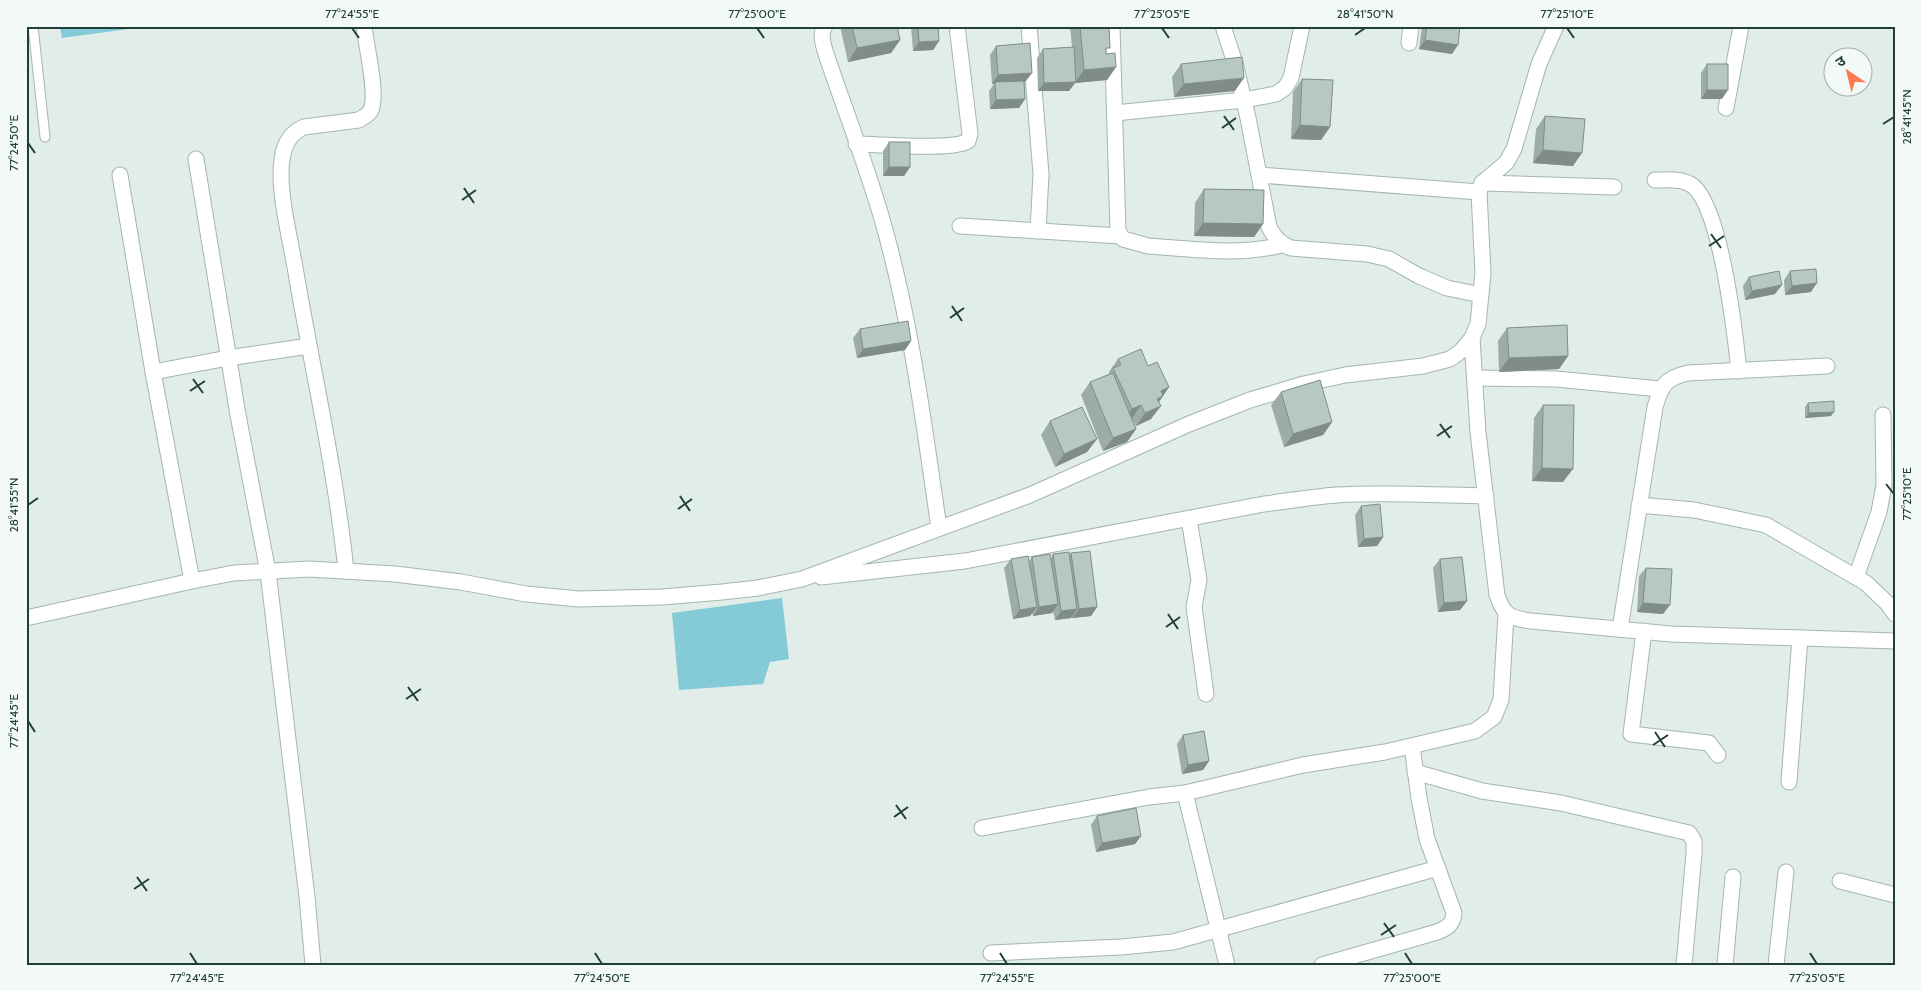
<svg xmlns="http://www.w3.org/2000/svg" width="1921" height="991" font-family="Cabin,'Noto Sans Devanagari',sans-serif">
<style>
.water{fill:#85cad7}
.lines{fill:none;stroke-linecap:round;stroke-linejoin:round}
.service-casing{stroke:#a3b6af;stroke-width:11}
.minor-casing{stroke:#a3b6af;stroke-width:17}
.service{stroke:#fff;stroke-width:9}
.minor{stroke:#fff;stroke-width:15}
.wall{fill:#9daca6}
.shaded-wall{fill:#7f8c87}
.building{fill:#b6c8c1;stroke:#7f8c87}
.ticks{fill:none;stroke:#204037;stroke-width:2}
.neatline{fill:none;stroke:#204037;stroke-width:2}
.ticks-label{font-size:12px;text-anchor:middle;fill:#204037}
</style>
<rect width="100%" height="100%" fill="#e1ede8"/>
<g class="water">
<polygon points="60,26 150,26 62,38"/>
<polygon points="782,598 789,659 770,662 763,684 679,690 672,613"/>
</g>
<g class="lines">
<defs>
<polyline id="service" points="33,26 45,137"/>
<g id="minor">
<path d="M825,26C819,35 824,47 827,57C845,110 866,164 882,219C911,320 924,425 939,528"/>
<polyline points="1029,26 1041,174 1038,231"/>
<path d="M1112,26L1118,231L1123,239L1148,246C1192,249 1239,256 1282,245"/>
<path d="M1223,26L1235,63L1248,118L1269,227C1275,238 1280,244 1291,248L1367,254L1389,259L1419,276L1447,288L1481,295"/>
<polyline points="1409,43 1411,26"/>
<polyline points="1726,108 1741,26"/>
<polyline points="1115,113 1244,100 1276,94 1285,88 1291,78 1302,26"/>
<path d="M856,144C879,144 952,151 968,141L970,134L957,26"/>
<polyline points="196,159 238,415 268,572 307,897 313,965"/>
<polyline points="120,175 153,372 192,581"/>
<polyline points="1259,175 1479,192"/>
<path d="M1655,180C1667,180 1683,178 1693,186C1721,209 1735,333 1739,371"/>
<polyline points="1482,183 1614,187"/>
<polyline points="960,226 1120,236"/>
<path d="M1472,338L1478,432L1497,595C1504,616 1510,618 1531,621L1671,634L1895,641"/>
<polyline points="153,372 228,358 309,346"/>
<polyline points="1475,378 1556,379 1660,389"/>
<polyline points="1639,505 1694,510 1766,525 1866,583 1887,603 1895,614"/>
<polyline points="1189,519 1199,580 1194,607 1206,694"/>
<path d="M346,571C336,473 314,377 297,279C292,245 277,192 282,159C284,144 290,133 304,127L359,120C363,117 369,115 371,110C378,94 366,46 364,26"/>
<path d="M821,577L965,561L1264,504C1288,501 1312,497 1336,495C1385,492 1436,495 1486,496"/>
<polyline points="1856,577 1879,512 1884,485 1883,415"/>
<polyline points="26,618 192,581 234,573 309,569 395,574 461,582 526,594 579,599 662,597 722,592 758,588 802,579 1030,495 1189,424 1250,400 1304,384 1345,375 1423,366 1450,359 1461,351 1472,338 1478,324 1483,273 1479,192 1482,183 1506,163 1514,149 1539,64 1556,26"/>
<path d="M1620,629L1655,407C1661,386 1665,378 1688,373L1827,366"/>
<polyline points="1644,631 1631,734 1709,743 1718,755"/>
<polyline points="1415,772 1482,791 1561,803 1689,833 1694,841 1694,853 1684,965"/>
<polyline points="1789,782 1800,638"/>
<polyline points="1185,793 1227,965"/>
<polyline points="982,828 1149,797 1185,793 1303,765 1385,752 1475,731 1494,717 1501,700 1506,614"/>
<polyline points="1840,881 1895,895"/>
<polyline points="991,953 1121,947 1173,942 1438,868"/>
<path d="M1322,965L1437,932C1447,928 1453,925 1454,913L1427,839L1419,798L1412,746"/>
<polyline points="1725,965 1733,877"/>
<polyline points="1776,965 1786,872"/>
</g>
</defs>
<use href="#service" class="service-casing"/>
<use href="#minor" class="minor-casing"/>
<use href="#service" class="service"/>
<use href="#minor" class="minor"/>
</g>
<g class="wall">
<polygon points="840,26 897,26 900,40 891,53 848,62"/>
<polygon points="911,26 938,26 939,41 933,50 913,51"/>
<polygon points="1070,26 1109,26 1106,54 1116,67 1107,80 1075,83 1069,91 1038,91 1037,58 1043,49 1072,47"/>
<polygon points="1422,26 1460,26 1452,54 1419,49"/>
<polygon points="996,46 1026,81 1024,82 1025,99 1019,108 990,109 989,91 994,84 992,84 990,55"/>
<polygon points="1181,64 1235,91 1174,97 1172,77"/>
<polygon points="1707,64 1722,99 1701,99 1701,73"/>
<polygon points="1302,79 1330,127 1321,140 1291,139 1293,92"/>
<polygon points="1545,116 1573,166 1533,163 1536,129"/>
<polygon points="889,142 910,167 904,176 883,176 883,151"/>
<polygon points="1204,189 1263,224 1254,237 1194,236 1195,203"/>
<polygon points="1790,271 1811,292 1785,295 1784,280"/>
<polygon points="1749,277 1775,294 1745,300 1743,286"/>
<polygon points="1507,328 1568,356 1559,369 1499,372 1498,341"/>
<polygon points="860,329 911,341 905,350 857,358 853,338"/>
<polygon points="1118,359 1148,366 1169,387 1159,402 1151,419 1136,426 1132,418 1136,429 1127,442 1103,451 1081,395 1090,382 1109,374 1109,372"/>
<polygon points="1281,392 1332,422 1323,435 1284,447 1271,405"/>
<polygon points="1808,403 1831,416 1805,418 1805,407"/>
<polygon points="1543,405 1563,482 1532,481 1534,418"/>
<polygon points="1050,421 1097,439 1087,452 1055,467 1041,435"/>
<polygon points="1361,506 1383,537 1377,546 1358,547 1355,515"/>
<polygon points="1071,553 1097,607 1091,616 1072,618 1072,616 1071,618 1055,620 1053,611 1052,613 1033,616 1032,613 1030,616 1013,619 1004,568 1011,559 1029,561 1032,557 1051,558 1053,554 1070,555"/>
<polygon points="1440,559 1467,601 1460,610 1438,612 1433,568"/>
<polygon points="1646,568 1663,614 1637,612 1639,576"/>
<polygon points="1183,735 1209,761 1203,770 1182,774 1177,744"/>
<polygon points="1097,816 1141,836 1135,844 1096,852 1091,825"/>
</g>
<g class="shaded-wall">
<polygon points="900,40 891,53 848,62 857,48"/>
<polygon points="1425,40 1458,45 1452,54 1419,49"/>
<polygon points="939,41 933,50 913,51 919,42"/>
<polygon points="1116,67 1107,80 1075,83 1069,91 1038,91 1044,83 1075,82 1084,70"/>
<polygon points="1032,73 1026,81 996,84 995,82 994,84 992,84 998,75"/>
<polygon points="1244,78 1235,91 1174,97 1184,84"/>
<polygon points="1707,90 1728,90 1722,99 1701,99"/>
<polygon points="1025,99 1019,108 990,109 996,100"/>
<polygon points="1300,125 1330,127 1321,140 1291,139"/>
<polygon points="1543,150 1582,153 1573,166 1533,163"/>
<polygon points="889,167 910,167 904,176 883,176"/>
<polygon points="1203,223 1263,224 1254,237 1194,236"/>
<polygon points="1817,283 1811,292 1785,295 1792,286"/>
<polygon points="1782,285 1775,294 1745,300 1752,291"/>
<polygon points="911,341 905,350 857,358 863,349"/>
<polygon points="1568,356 1559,369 1499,372 1509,358"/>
<polygon points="1169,387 1154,409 1161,406 1151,419 1136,426 1161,391"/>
<polygon points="1141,405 1132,418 1122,422 1132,409"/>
<polygon points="1834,412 1831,416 1805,418 1809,413"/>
<polygon points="1332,422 1323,435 1284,447 1293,434"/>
<polygon points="1136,429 1127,442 1103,451 1113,438"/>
<polygon points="1097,439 1087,452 1055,467 1064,454"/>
<polygon points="1542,468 1573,469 1563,482 1532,481"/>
<polygon points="1383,537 1377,546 1358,547 1364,539"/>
<polygon points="1467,601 1460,610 1438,612 1444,603"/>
<polygon points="1643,603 1670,605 1663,614 1637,612"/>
<polygon points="1058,604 1052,613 1033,616 1039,607"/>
<polygon points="1037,607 1030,616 1013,619 1020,610"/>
<polygon points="1097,607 1091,616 1072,618 1079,609"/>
<polygon points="1077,609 1071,618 1055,620 1061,611"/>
<polygon points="1209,761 1203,770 1182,774 1188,765"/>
<polygon points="1141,836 1135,844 1096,852 1102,843"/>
</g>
<g class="building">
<polygon points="852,26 897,26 900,40 857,48"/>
<polygon points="918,26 938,26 939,41 919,42"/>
<polygon points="1080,26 1109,26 1110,48 1106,48 1106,54 1115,53 1116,67 1084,70"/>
<polygon points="1427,26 1460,26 1458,45 1425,40"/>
<polygon points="1030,43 1032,73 998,75 996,46"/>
<polygon points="1074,47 1076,82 1044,83 1043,49"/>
<polygon points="1242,57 1244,78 1184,84 1181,64"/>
<rect x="1707" y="64" width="21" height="26"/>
<polygon points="1302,79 1333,80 1330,127 1300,125"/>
<polygon points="1024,81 1025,99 996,100 995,82"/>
<polygon points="1545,116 1585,119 1582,153 1543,150"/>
<rect x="889" y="142" width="21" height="25"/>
<polygon points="1204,189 1264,190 1263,224 1203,223"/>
<polygon points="1816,269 1817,283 1792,286 1790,271"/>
<polygon points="1779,271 1782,285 1752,291 1749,277"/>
<polygon points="908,321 911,341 863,349 860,329"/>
<polygon points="1567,325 1568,356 1509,358 1507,328"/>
<polygon points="1141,349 1148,366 1157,362 1169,387 1161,391 1163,396 1157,399 1161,406 1145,413 1141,405 1132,409 1113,368 1121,365 1118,359"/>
<polygon points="1113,373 1136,429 1113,438 1090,382"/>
<polygon points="1320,380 1332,422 1293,434 1281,392"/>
<polygon points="1834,401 1834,412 1809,413 1808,403"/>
<polygon points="1543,405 1574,405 1573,469 1542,468"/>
<polygon points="1082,407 1097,439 1064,454 1050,421"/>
<polygon points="1380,504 1383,537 1364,539 1361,506"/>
<polygon points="1090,551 1097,607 1079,609 1071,553"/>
<polygon points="1069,552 1077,609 1061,611 1053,554"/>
<polygon points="1050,554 1058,604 1039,607 1032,557"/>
<polygon points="1028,556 1037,607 1020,610 1011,559"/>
<polygon points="1462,557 1467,601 1444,603 1440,559"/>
<polygon points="1646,568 1672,569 1670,605 1643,603"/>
<polygon points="1204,731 1209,761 1188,765 1183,735"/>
<polygon points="1136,808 1141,836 1102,843 1097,816"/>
</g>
<path class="ticks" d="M352,28L359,38M757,28L764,38M1162,28L1169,38M1567,28L1574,38M1355,35L1365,28M1224,116L1234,130M1883,124L1894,117M1222,128L1236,118M28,143L35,153M464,188L474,203M462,200L476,190M1711,234L1721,248M1709,246L1724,236M952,306L962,321M950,318L964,308M193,379L203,393M190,391L205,381M1440,424L1450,438M1437,436L1452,426M1886,484L1894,494M680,496L690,511M28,505L38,498M678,509L692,499M1168,614L1178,629M1166,627L1180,617M408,687L418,701M406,699L421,689M28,721L35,732M1655,732L1665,747M1653,745L1668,735M896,805L906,819M894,817L908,807M137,877L147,891M134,889L149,879M1384,923L1394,937M1381,935L1396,925M190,953L197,964M595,953L602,964M1000,953L1007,964M1405,953L1412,964M1810,953L1817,964"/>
<rect width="1921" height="991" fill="none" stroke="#f2f9f6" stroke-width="55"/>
<g transform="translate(1848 72) rotate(325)"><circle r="24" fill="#f2f9f6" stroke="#9eafaa"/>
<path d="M0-4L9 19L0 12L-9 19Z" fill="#fd7a4f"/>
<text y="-8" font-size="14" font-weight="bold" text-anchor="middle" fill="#204037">उ</text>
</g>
<rect x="28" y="28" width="1866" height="936" class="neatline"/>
<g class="ticks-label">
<text x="352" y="18">77°24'55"E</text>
<text x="757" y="18">77°25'00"E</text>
<text x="1162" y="18">77°25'05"E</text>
<text x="1365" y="18">28°41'50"N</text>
<text x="1567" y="18">77°25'10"E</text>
<text transform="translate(1907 117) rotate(-90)" y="4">28°41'45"N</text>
<text transform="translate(14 143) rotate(-90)" y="4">77°24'50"E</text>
<text transform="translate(1907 494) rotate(-90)" y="4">77°25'10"E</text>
<text transform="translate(14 505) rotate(-90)" y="4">28°41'55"N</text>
<text transform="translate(14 721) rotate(-90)" y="4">77°24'45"E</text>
<text x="197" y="982">77°24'45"E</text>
<text x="602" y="982">77°24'50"E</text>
<text x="1007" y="982">77°24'55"E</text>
<text x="1412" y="982">77°25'00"E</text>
<text x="1817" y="982">77°25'05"E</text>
</g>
</svg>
